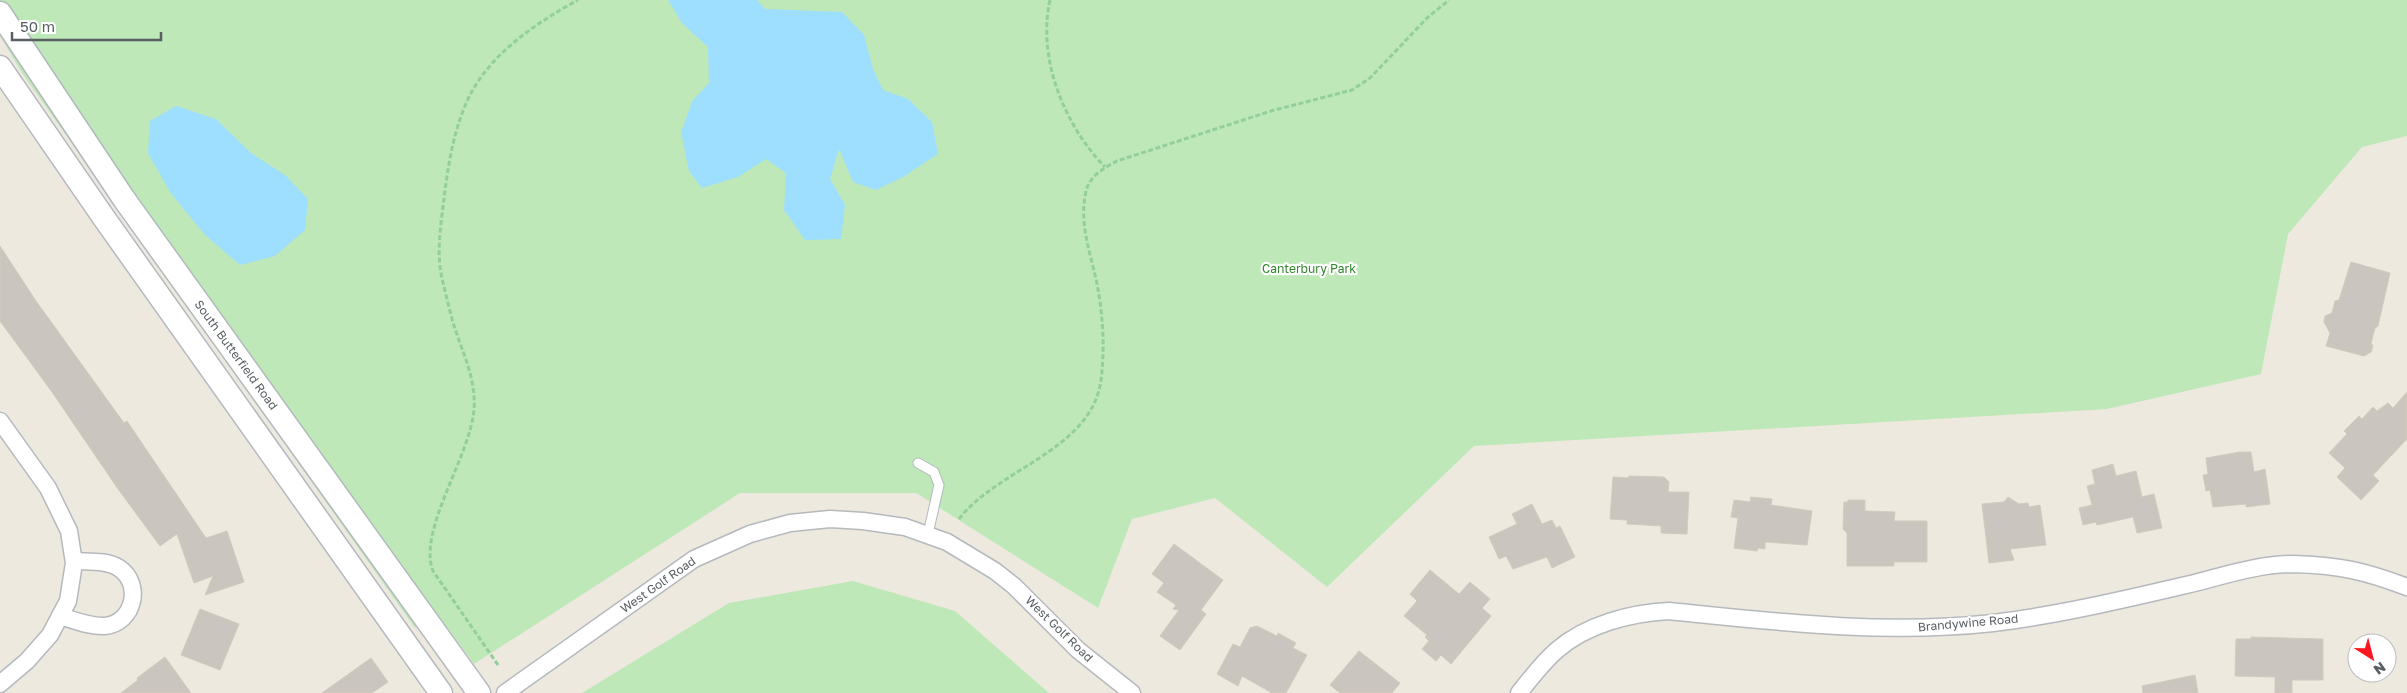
<svg xmlns="http://www.w3.org/2000/svg" width="2407" height="693" font-family="'Golos Text',sans-serif">
<style>
.green{fill:#bee8b8}
.water{fill:#9edfff}
.building{fill:#cac5be;stroke:#d3cabd}
.lines{fill:none;stroke-linecap:round;stroke-linejoin:round}
.service-casing{stroke:#b5b9be;stroke-width:11}
.minor-casing{stroke:#b5b9be;stroke-width:19}
.secondary-casing{stroke:#b3b9be;stroke-width:25}
.path{stroke:#93ce9d;stroke-width:3;stroke-dasharray:5 2.5;stroke-linecap:butt}
.service{stroke:#fff;stroke-width:9}
.minor{stroke:#fff;stroke-width:16}
.secondary{stroke:#fff;stroke-width:22}
.labels{text-anchor:middle;stroke-width:4.5;stroke-linejoin:round;paint-order:stroke}
.park-label{font-size:12px;fill:#31872c;stroke:#fff}
.street-label{font-size:12px;fill:#585e62;stroke:#fff}
</style>
<rect width="100%" height="100%" fill="#ede9df"/>
<g class="green">
<polygon points="0,0 2407,0 2407,136 2362,147 2288,234 2261,374 2107,409 1474,446 1327,587 1215,498 1132,519 1098,608 916,493 740,493 474,664 436,612 415,628 22,73 0,36"/>
<polygon points="853,581 955,611 1049,693 582,693 729,603"/>
</g>
<g class="water">
<polygon points="668,0 757,0 765,9 842,12 864,35 873,69 883,90 908,99 932,122 938,154 903,177 876,190 853,182 839,149 830,179 845,205 841,239 805,240 784,210 786,173 766,159 738,177 702,188 689,171 681,132 693,100 709,83 708,47 682,23"/>
<polygon points="176,106 216,119 251,153 285,175 308,199 305,230 275,256 240,265 204,234 170,192 148,153 150,121"/>
</g>
<g class="building">
<polygon points="0,246 36,301 124,423 127,421 206,538 227,531 244,582 205,595 213,576 194,583 177,534 160,546 118,489 52,392 0,321"/>
<polygon points="2351,262 2390,273 2378,326 2375,328 2371,343 2373,346 2371,352 2364,356 2326,346 2330,333 2324,322 2325,316 2332,313 2335,301 2339,300"/>
<polygon points="2407,392 2407,439 2373,475 2379,481 2361,500 2337,477 2345,468 2329,453 2347,434 2344,431 2359,416 2362,419 2373,407 2377,411 2388,403 2393,408"/>
<polygon points="2240,452 2251,452 2254,472 2265,469 2270,504 2246,507 2246,504 2213,507 2210,490 2206,491 2203,475 2208,474 2206,458"/>
<polygon points="2113,464 2116,476 2136,471 2142,497 2154,494 2162,528 2137,533 2133,517 2097,525 2096,522 2083,525 2079,508 2092,505 2087,486 2095,484 2092,470"/>
<polygon points="1629,476 1664,477 1669,482 1668,492 1689,492 1687,534 1661,533 1661,526 1627,524 1627,520 1610,519 1613,477 1628,478"/>
<polygon points="1751,497 1772,499 1771,505 1812,511 1807,545 1765,542 1765,549 1758,548 1757,551 1734,548 1738,518 1731,517 1734,500 1750,502"/>
<polygon points="2008,497 2019,504 2028,503 2029,507 2040,505 2046,545 2010,549 2014,560 1989,563 1982,504 2004,502"/>
<polygon points="1848,500 1865,500 1865,511 1895,512 1894,521 1927,521 1927,562 1894,562 1894,566 1847,566 1847,533 1843,529 1844,502 1848,502"/>
<polygon points="1532,504 1542,524 1552,520 1556,528 1560,526 1575,557 1552,568 1547,557 1513,569 1506,556 1499,559 1489,537 1517,524 1512,514"/>
<polygon points="1174,544 1223,580 1201,610 1206,614 1180,650 1160,636 1179,610 1173,609 1176,605 1157,592 1164,583 1152,574"/>
<polygon points="1430,570 1459,594 1470,582 1490,599 1482,608 1491,616 1451,664 1441,655 1436,661 1422,649 1429,641 1425,637 1427,635 1404,616 1417,601 1410,594"/>
<polygon points="200,609 239,624 220,670 181,655"/>
<polygon points="1257,626 1277,636 1278,633 1296,643 1293,648 1307,655 1286,693 1272,693 1242,676 1238,686 1217,674 1233,644 1240,647 1250,628"/>
<polygon points="2251,637 2323,639 2323,680 2292,680 2292,693 2275,693 2275,677 2235,676 2236,639 2251,639"/>
<polygon points="1359,651 1400,683 1392,693 1340,693 1330,685"/>
<polygon points="165,657 191,693 121,693 138,680 137,678"/>
<polygon points="371,658 388,682 372,693 322,693"/>
<polygon points="2195,675 2198,693 2143,693 2142,686"/>
</g>
<g class="lines">
<defs>
<polyline id="service" points="918,463 934,472 939,485 928,534"/>
<g id="minor">
<polyline points="0,421 48,488 69,531 74,563 68,601 50,635 27,661 0,684"/>
<path d="M60,616C74,620 90,627 105,626C134,623 143,584 119,568C107,560 88,562 74,561"/>
<polyline points="505,693 694,559 750,534 790,523 830,519 863,521 905,527 947,542 995,571 1014,586 1078,650 1132,693"/>
<path d="M1519,693C1531,678 1543,662 1557,650C1587,624 1631,613 1669,611C1776,622 1885,635 1993,623C2058,615 2122,600 2186,585C2220,577 2257,564 2293,564C2338,565 2365,571 2407,587"/>
</g>
<g id="secondary">
<polyline points="0,13 124,199 479,693"/>
<polyline points="0,67 104,218 441,693"/>
</g>
</defs>
<use href="#service" class="service-casing"/>
<use href="#minor" class="minor-casing"/>
<use href="#secondary" class="secondary-casing"/>
<g class="path">
<path d="M1050,0C1037,58 1064,125 1105,167"/>
<path d="M959,519C997,469 1092,450 1101,380C1105,351 1103,317 1098,289C1092,256 1077,222 1087,188C1091,175 1106,167 1117,161L1271,111L1352,90L1370,78L1427,18L1449,0"/>
<path d="M498,665L433,571C417,531 471,455 474,409C476,381 464,355 455,329C450,313 446,295 442,278C436,254 441,223 444,199C448,165 454,128 469,97C491,53 536,23 578,0"/>
</g>
<use href="#service" class="service"/>
<use href="#minor" class="minor"/>
<use href="#secondary" class="secondary"/>
</g>
<g class="labels">
<g class="park-label">
<text x="1309" y="273">Canterbury Park</text>
</g>
<g class="street-label">
<text transform="translate(236 355) rotate(54)" y="4">South Butterfield Road</text>
<text transform="translate(658 585) rotate(-35)" y="4">West Golf Road</text>
<text transform="translate(1968 623) rotate(-5)" y="4">Brandywine Road</text>
<text transform="translate(1059 629) rotate(44)" y="4">West Golf Road</text>
</g>
</g>
<g transform="translate(2372 658) rotate(144)"><circle r="24" fill="#ffffff" stroke="#bcbfc0"/>
<path d="M0-4L9 19L0 12L-9 19Z" fill="#fa1820"/>
<text y="-8" font-size="14" font-weight="bold" text-anchor="middle" fill="#585e62">N</text>
</g>
<path d="M12 32v8h149v-8" fill="none" stroke="#585e62" stroke-width="2.5"/>
<text x="20" y="32" font-size="15" fill="#585e62" stroke="#ffffff" stroke-width="4" paint-order="stroke">50 m</text>
</svg>
